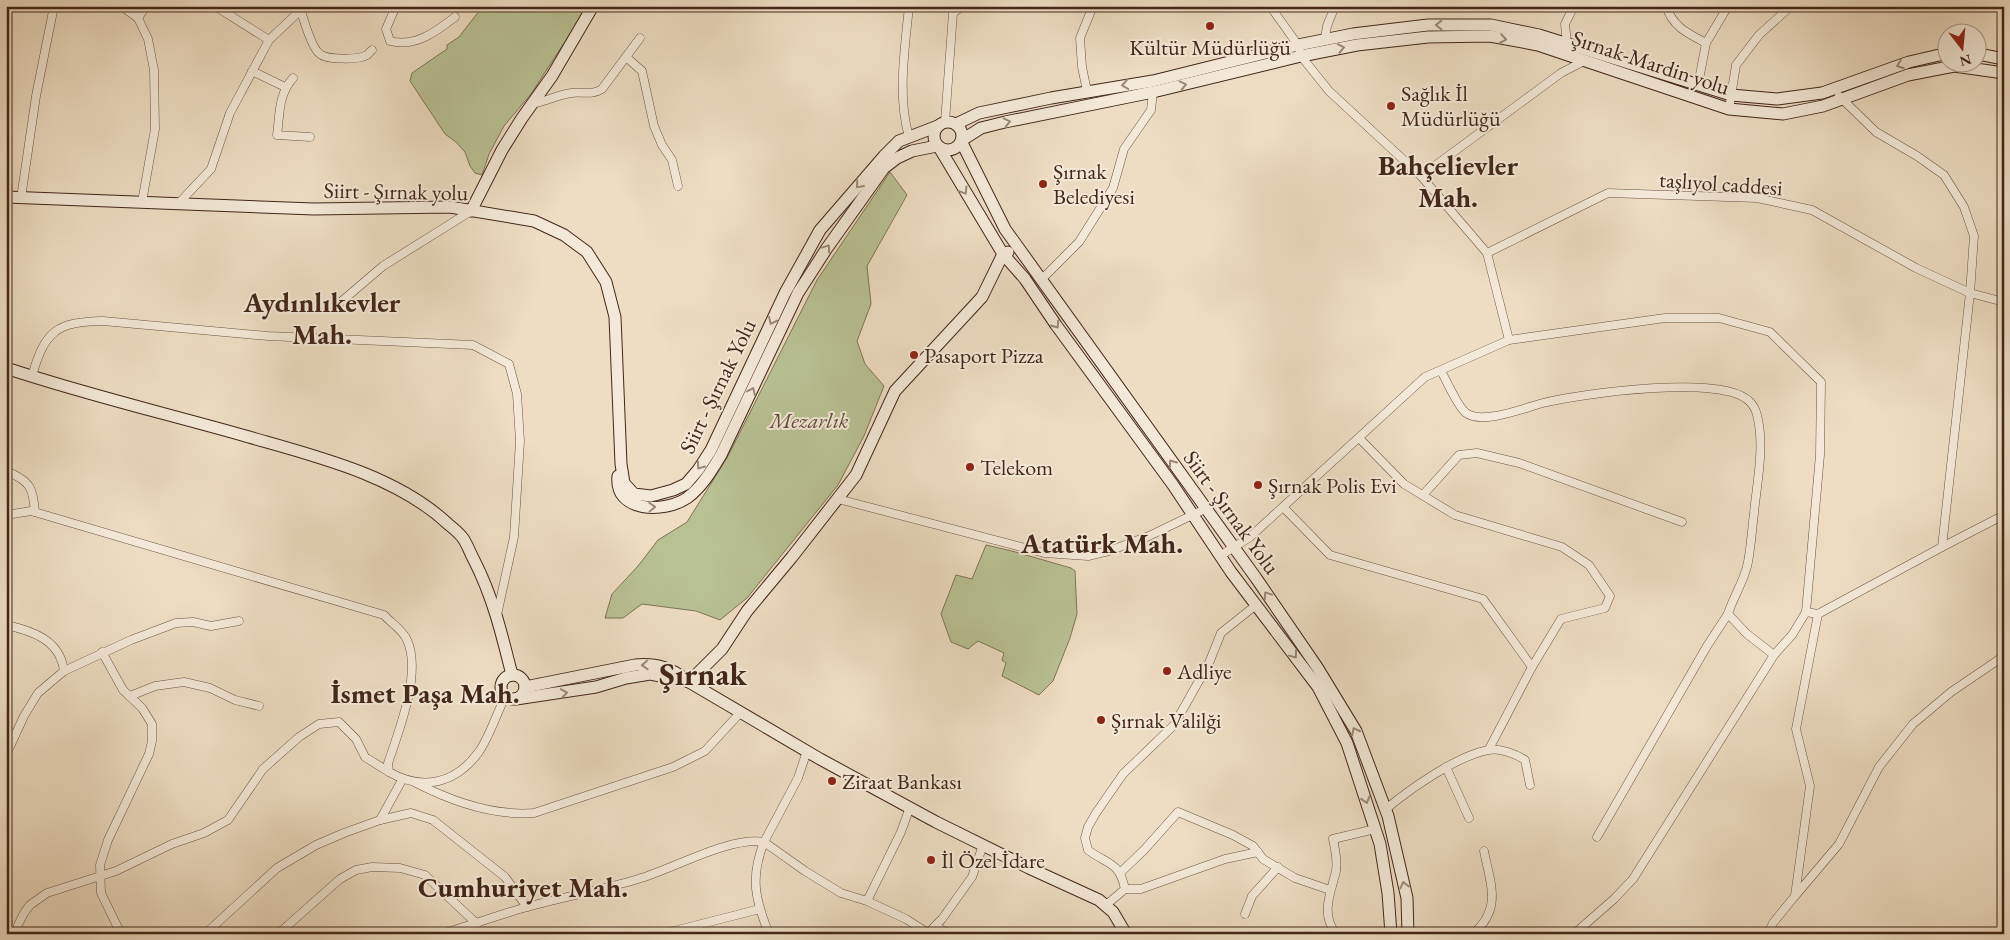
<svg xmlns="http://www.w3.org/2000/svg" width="2010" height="940" font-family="'EB Garamond',serif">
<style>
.green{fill:#b8c194;stroke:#7e7456}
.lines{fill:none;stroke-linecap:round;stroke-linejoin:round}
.street-casing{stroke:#6e5444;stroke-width:9}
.secondary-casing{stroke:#432619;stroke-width:13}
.street{stroke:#f4e9d8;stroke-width:8}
.secondary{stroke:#f4e9d8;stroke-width:11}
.oneway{stroke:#9c8878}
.poi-dot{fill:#8f2418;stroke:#f4e9d8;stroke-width:2}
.labels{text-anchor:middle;stroke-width:4;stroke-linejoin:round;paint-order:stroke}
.poi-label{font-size:22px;fill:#432619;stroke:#f4e9d8;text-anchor:start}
.street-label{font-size:22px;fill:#432619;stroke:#f4e9d8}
.park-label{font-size:22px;font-style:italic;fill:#604d38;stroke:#f4e9d8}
.district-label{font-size:28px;font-weight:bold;fill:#432619;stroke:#f4e9d8}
.town-label{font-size:32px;font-weight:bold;fill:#432619;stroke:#f4e9d8}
</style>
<rect width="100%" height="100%" fill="#eeddc3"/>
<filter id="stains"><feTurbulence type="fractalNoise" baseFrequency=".004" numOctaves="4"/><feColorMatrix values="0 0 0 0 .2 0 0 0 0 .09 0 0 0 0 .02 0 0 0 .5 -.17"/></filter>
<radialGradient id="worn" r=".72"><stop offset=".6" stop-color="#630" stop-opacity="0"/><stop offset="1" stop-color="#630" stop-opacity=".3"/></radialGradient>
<g class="green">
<polygon points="483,6 588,6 531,94 504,126 489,154 482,175 475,173 470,166 465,152 456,142 445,134 410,81 412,73 447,49 447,45 459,37"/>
<polygon points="890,172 907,195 867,266 871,304 857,341 865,364 884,386 864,436 838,485 747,598 720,620 696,611 642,604 623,618 605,618 612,594 638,566 658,540 687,522 727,458 817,280"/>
<polygon points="986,545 1012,551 1071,568 1075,571 1077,614 1070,638 1053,681 1039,695 1002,676 1006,663 1002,660 1004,653 978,641 968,649 951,642 941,614 956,575 972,579"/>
</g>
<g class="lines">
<defs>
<g id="street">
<polyline points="121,6 138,18 146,6"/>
<polyline points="215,6 269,40"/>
<path d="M396,6L386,29L390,41C415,48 437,31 455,17"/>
<polyline points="1270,6 1298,45 1301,56 1329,91 1421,176 1487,253 1509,340 1665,318 1719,318 1770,332 1821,382 1820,455 1806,612 1792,635 1774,655 1633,879 1614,899 1574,934"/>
<path d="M1666,6C1673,27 1687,33 1706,43"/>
<path d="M301,11C304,21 312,49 320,54C327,60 359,60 367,55C369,54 370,51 372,50"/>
<polyline points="138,18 148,39 154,70 155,129 142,202"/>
<polyline points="1325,39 1327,26 1335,6"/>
<polyline points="1567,43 1565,24 1574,6"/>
<polyline points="626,57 642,71 654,126 662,145 672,160 678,186"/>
<polyline points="252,71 285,87"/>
<path d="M293,78C278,95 280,114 277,135L310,137"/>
<polyline points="1698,85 1706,43 1728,6"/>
<polyline points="1087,91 1082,67 1080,38 1093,6"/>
<path d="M531,104C545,102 557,95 571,93C583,91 591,96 602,89L640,38"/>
<polyline points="1729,109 1736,65 1759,35 1791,6"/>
<polyline points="945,122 953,13 963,6"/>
<path d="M909,137C897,95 905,49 909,6"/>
<polyline points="1421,176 1561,73 1584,61"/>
<polyline points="21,198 36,96 54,6"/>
<polyline points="178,204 211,169 230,113 269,40 305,6"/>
<polyline points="1487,253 1608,193 1757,198 1812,210 1916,268 1970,293 2004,302"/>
<polyline points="1042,279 1079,242 1113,188 1124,149 1151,110 1153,92"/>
<polyline points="342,301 383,266 471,211"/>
<path d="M1441,371C1447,381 1457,406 1466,413C1483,425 1524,408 1543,403C1579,394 1725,373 1750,402C1753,405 1756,411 1757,415C1765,446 1757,482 1754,513C1752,529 1751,546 1748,562C1745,580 1733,597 1728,614"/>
<path d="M32,376C45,331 56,322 103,321L268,336L473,345L509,364L517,394L520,441L514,537L497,615"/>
<polyline points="1359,438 1404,484 1455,515 1562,547 1589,565 1610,596 1605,608 1561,619 1532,667 1489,749"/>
<path d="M6,471C30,481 33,487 35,512"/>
<polyline points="1423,495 1459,455 1477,453 1519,463 1682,522"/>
<polyline points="838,499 1044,553 1088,556 1109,551 1149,536 1205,509"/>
<polyline points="1283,507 1330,555 1483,599 1532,667"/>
<path d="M6,515L31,511L384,615C390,622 404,631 407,640C422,672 399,731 388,763L389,772C422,791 455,784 478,753C488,740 497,713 505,697"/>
<polyline points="1942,547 2004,515"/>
<polyline points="1220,556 1250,537 1425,377 1509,340"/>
<polyline points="1806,612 1818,614 1942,547 1970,293 1974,236 1964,207 1944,175 1917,156 1876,132 1839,96"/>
<path d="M6,625C33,631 60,640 64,671"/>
<polyline points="102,652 123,690 142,708 152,724 152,741 149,754 108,840 100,865 101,893 121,934"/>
<polyline points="130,696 155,686 184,682 210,688 235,700 259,706"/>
<polyline points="807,751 798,778 764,842 805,871 841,893 867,901 906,919 928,933"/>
<polyline points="6,755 24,716 38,693 64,671 131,640 176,623 193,622 211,626 239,621"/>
<polyline points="1446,767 1469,818"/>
<path d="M416,783C453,802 493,816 534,813L673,767L705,751L740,713"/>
<path d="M1386,809C1410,789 1458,755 1489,750C1500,748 1516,754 1525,760L1530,785"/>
<polyline points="380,820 402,780"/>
<polyline points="1597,837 1707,646 1728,614 1747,634 1774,655"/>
<polyline points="1120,873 1144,850 1178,812 1233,835 1253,846 1263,859 1295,878 1330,890"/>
<polyline points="1125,889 1141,889 1225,859 1258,852"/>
<polyline points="1795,896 1839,844 1879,767 1913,724 1951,692 2004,656"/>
<polyline points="867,901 901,832 910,807"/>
<path d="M1106,905L1125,889C1119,861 1108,865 1088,850L1085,838L1088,827L1096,813L1123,774L1174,725L1209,663L1221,633L1256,605"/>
<polyline points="1245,914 1252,896 1278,867"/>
<polyline points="935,926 949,934"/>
<polyline points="17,934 18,925 24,913 30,905 47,893 116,871 172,844 204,833 228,820 263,769 299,737 319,724 339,722 356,739 365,757 389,772"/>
<polyline points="205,934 277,868 316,845 344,833 380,820 411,813 433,820 505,877 527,907"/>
<polyline points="278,934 340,879 356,870 372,867 400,868 425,875 477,924"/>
<path d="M440,934C470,926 498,915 527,907C564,897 602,890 638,879C673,869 730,836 764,842C750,878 755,899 769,934"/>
<polyline points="662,934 760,909"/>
<polyline points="927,934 942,919 972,877 983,845"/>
<path d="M1336,934C1320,913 1331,893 1336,871C1338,861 1335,849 1333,839L1375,829"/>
<path d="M1473,934C1503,908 1490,883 1484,851"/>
<polyline points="1768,934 1773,923 1795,896 1810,786 1796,729 1818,614"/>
</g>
<g id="secondary">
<polyline points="1978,54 2004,59"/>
<circle cx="948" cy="136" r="14"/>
<polyline points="956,124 979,113 1051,98 1153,81 1298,45 1353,34 1428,25 1491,25 1539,35 1731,95 1777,99 1822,93 1909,62 1948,53"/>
<polyline points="962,140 981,128 1005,122 1153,92 1301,56 1357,45 1428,37 1490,36 1538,45 1729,109 1783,114 1823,106 1908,75 1954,66 2004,73"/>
<polyline points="961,141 1005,229 1256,578 1317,667 1356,731 1388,816 1407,898 1408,934"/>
<polyline points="940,149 1003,254 1025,279 1056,325 1173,485 1231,572 1318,687 1347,743 1380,844 1388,893 1391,934"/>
<polyline points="6,197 314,209 450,207 534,221 564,235 587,252 606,282 615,317 621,464 624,483 634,494 651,496 673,490 686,484 698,470 711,450 785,293 820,230 884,156 899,141 938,126"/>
<polyline points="471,211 502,150 522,118 552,76 593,6"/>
<path d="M6,368C84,394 164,413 242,435C311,455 395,474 448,524C453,528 458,532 462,537C467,543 470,553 474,560C493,597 502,635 512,675"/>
<path d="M618,476C614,513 665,513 687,498C702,487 712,470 721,455L798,293L827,248L884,168L897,158L912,151L937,146"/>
<circle cx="513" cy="687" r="12"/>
<polyline points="689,682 722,649 747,611 792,557 856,475 895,391 982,297 1003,254 1008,252"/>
<path d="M525,687L635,665C657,663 672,668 689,682L820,759L936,822L1029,868L1099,900L1113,912L1126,934"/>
<polyline points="516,699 596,687 626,678 650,674 687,681"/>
</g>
</defs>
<use href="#street" class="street-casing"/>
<use href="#secondary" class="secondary-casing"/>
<use href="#street" class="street"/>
<use href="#secondary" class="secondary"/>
</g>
<defs><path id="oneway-chevron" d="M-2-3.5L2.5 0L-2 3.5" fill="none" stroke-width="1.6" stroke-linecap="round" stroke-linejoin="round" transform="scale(1.25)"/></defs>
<g class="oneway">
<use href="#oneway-chevron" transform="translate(1439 25) rotate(-180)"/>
<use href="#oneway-chevron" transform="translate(1503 39) rotate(10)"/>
<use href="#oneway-chevron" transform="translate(1341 48) rotate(-11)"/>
<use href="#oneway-chevron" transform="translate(1900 65) rotate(160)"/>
<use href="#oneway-chevron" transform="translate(1125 85) rotate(171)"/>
<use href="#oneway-chevron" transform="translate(1183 85) rotate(-13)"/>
<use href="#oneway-chevron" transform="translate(1007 122) rotate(-13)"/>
<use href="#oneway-chevron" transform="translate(859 185) rotate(131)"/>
<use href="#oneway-chevron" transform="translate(964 191) rotate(59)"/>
<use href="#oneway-chevron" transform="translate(827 248) rotate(-56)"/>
<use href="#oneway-chevron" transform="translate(772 321) rotate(115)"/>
<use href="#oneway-chevron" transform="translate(1056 325) rotate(55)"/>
<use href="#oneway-chevron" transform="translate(752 391) rotate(-65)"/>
<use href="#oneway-chevron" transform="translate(1172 463) rotate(-126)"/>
<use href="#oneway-chevron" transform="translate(700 466) rotate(126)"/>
<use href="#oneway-chevron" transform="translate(652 507) rotate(-2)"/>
<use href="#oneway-chevron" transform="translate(1267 595) rotate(-124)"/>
<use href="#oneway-chevron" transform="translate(1294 655) rotate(53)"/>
<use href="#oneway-chevron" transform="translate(645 665) rotate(178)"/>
<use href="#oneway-chevron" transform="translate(564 693) rotate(-9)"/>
<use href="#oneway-chevron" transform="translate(1355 731) rotate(-117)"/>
<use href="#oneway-chevron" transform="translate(1366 800) rotate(73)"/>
<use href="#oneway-chevron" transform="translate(1404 885) rotate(-103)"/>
</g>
<g class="poi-dot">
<circle cx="1210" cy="26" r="5"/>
<circle cx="1391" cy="106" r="5"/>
<circle cx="1043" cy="184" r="5"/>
<circle cx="914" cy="355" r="5"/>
<circle cx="970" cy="467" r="5"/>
<circle cx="1258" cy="485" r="5"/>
<circle cx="1167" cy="671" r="5"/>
<circle cx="1101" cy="720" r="5"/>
<circle cx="832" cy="781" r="5"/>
<circle cx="931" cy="860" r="5"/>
</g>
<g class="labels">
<g class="poi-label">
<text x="1210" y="55" text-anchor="middle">Kültür Müdürlüğü</text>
<text x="1401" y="101">Sağlık İl<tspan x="1401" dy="25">Müdürlüğü</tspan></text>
<text x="1053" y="179">Şırnak<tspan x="1053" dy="25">Belediyesi</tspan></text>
<text x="924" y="363">Pasaport Pizza</text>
<text x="980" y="475">Telekom</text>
<text x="1268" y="493">Şırnak Polis Evi</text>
<text x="1177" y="679">Adliye</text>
<text x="1111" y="728">Şırnak Valilği</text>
<text x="842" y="789">Ziraat Bankası</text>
<text x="941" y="868">İl Özel İdare</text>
</g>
<g class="street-label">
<text transform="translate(1651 62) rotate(18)" y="8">Şırnak-Mardin yolu</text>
<text transform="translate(1721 183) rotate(4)" y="8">taşlıyol caddesi</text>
<text transform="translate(396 191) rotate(1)" y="8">Siirt - Şırnak yolu</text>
<text transform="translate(717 386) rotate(-64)" y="8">Siirt - Şırnak Yolu</text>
<text transform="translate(1232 512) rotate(54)" y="8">Siirt - Şırnak Yolu</text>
</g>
<g class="park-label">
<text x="809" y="428">Mezarlık</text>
</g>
<g class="district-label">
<text x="1448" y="175">Bahçelievler<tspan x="1448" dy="32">Mah.</tspan></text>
<text x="322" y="312">Aydınlıkevler<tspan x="322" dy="32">Mah.</tspan></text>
<text x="1102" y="553">Atatürk Mah.</text>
<text x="425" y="703">İsmet Paşa Mah.</text>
<text x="523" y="897">Cumhuriyet Mah.</text>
</g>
<g class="town-label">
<text x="703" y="685">Şırnak</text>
</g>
</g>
<rect width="2010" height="940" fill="none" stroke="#eeddc3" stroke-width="25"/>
<rect x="8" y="8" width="1995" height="925" fill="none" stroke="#432619" stroke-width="2.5"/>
<rect x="12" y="12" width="1985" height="915" fill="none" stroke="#432619"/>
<g transform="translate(1962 48) rotate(164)"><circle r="24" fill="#f4e9d8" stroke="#ad9b8c"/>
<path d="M0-4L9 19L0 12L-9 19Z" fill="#8f2418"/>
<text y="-8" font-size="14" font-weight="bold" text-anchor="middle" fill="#432619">N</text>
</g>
<rect width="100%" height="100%" filter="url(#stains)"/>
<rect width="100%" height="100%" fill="url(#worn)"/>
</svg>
